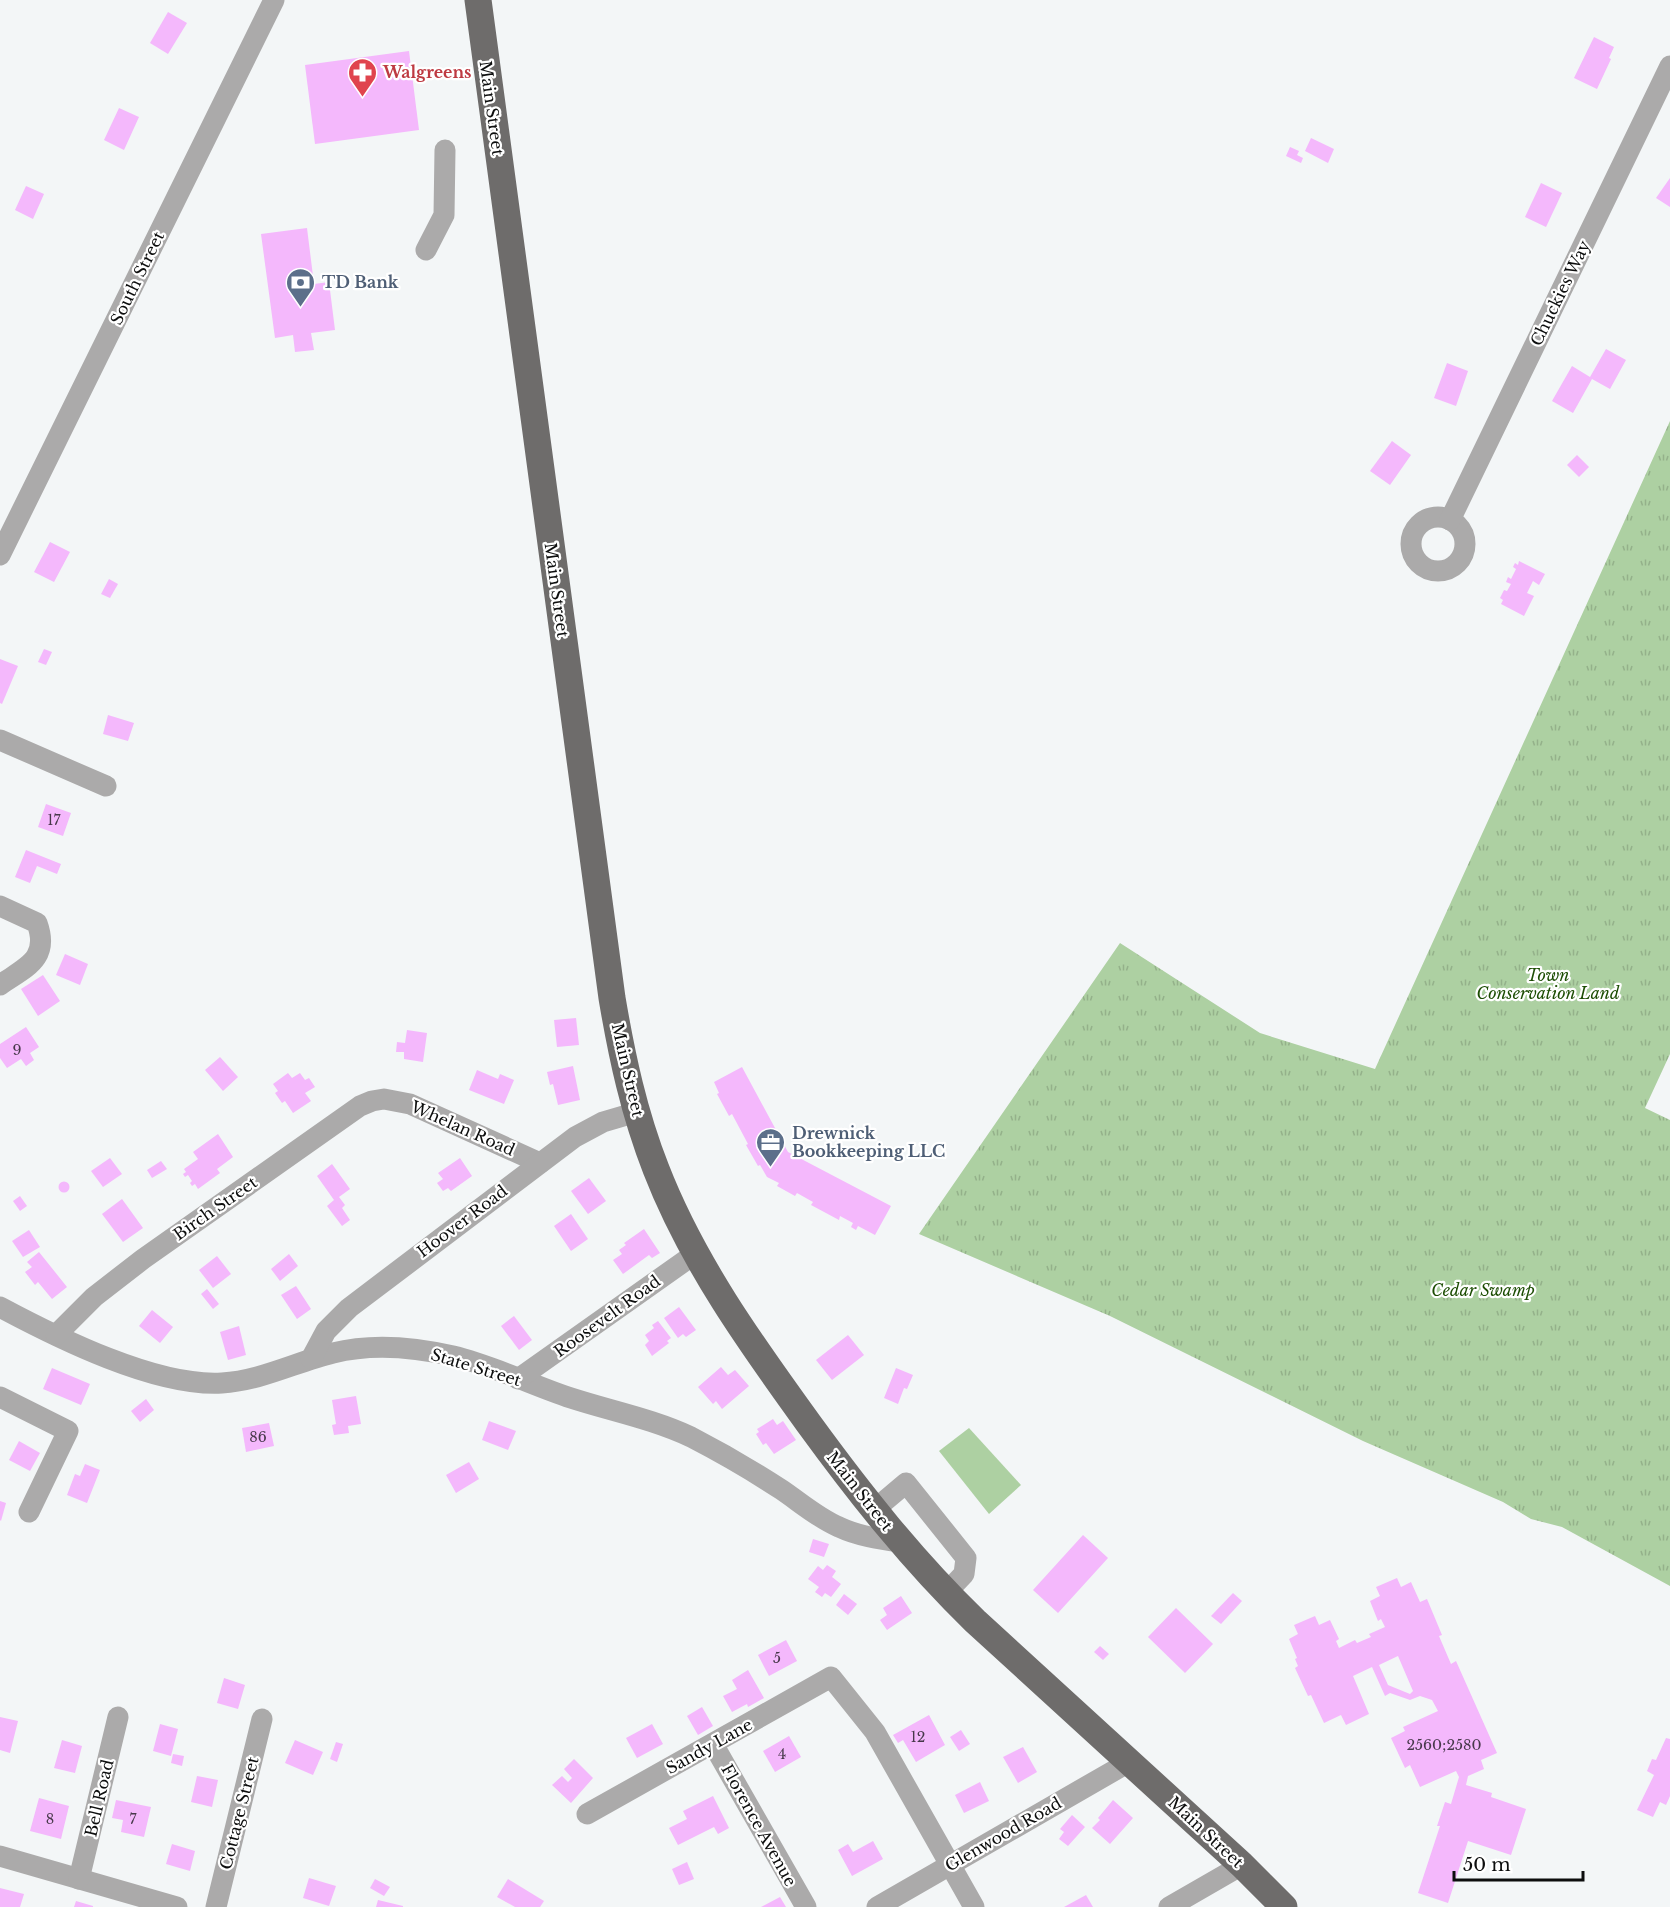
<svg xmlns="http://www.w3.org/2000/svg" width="1670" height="1907" font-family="'Libre Baskerville',serif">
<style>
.park{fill:url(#park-tufts)}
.pitch{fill:#add0a2}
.building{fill:#f4b8fc;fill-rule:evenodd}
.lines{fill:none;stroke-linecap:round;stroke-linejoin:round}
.minor{stroke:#abaaaa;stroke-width:21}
.major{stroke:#6e6c6b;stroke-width:27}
.labels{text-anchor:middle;stroke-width:4.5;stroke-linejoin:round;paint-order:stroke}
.number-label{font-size:14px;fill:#47384a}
.health-label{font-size:16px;font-weight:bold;fill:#be3a42;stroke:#fff;text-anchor:start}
.street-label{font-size:16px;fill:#0d0e0e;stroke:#fff}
.service-label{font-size:16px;font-weight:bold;fill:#4e5e75;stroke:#fff;text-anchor:start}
.park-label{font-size:16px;font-style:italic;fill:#1c4d03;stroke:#fff}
</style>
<defs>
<pattern id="park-tufts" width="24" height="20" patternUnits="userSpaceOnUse" patternTransform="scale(1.5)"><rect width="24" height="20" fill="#add0a2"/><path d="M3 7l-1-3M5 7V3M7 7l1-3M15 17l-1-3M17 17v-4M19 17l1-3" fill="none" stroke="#94b18a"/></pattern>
</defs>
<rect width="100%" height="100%" fill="#f3f6f7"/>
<polygon class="park" points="1670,421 1670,1054 1645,1108 1670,1120 1670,1586 1562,1527 1531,1519 1503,1502 1363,1441 1110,1316 919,1234 1120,943 1260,1033 1375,1069"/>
<polygon class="pitch" points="969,1428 1021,1485 989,1514 939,1451"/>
<g class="building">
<polygon points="168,12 187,23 168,54 150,43"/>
<polygon points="1594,37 1614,47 1609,58 1611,59 1597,89 1574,78"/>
<polygon points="409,51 419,130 315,144 305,65"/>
<polygon points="119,108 139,117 124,150 104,140"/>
<polygon points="1311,138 1334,149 1328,163 1305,151"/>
<polygon points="1290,147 1299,151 1297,155 1303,158 1301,163 1286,156"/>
<polygon points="1670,178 1670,207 1656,198"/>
<polygon points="1541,183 1562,193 1546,227 1525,217"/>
<polygon points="26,186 44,194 33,219 15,210"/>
<polygon points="307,228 314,284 329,282 335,330 311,333 314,350 295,352 293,335 275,338 261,234"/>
<polygon points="1606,349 1626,360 1610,389 1592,379 1573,413 1552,401 1572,366 1590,377"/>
<polygon points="1447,363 1468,371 1456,406 1434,398"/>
<polygon points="1392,441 1411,455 1390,485 1370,471"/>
<polygon points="1577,455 1589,467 1579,477 1567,465"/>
<polygon points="50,542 70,552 54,582 34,572"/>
<polygon points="1519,561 1545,574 1539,585 1533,581 1527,593 1534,596 1524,616 1501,604 1503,600 1500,598 1504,590 1507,591 1511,584 1506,582 1508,577 1511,579 1516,569 1513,567 1515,563 1518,565"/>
<polygon points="109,579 118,584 110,598 101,594"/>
<polygon points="44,649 52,652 46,665 38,662"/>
<polygon points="0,659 18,666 2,704 0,703"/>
<polygon points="108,715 134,723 128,741 103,734"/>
<polygon points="46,804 71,813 63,836 38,827"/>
<polygon points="26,850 61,864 57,874 37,866 30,883 15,877"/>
<polygon points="65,954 88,964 80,985 56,975"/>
<polygon points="43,975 60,1001 38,1016 21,989"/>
<polygon points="576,1018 579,1045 557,1047 554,1020"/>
<polygon points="26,1027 39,1047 30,1053 34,1060 26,1066 21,1059 7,1068 0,1058 0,1044"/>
<polygon points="407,1030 427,1033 423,1062 404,1059 404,1052 396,1052 397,1042 405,1043"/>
<polygon points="220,1057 238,1077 223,1091 205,1070"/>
<polygon points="573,1066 580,1100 558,1105 553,1084 550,1085 547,1072"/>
<polygon points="742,1067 788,1152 891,1206 875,1235 858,1226 856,1230 851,1227 853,1223 840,1216 839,1220 811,1205 813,1202 797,1193 795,1196 777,1186 779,1183 767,1177 760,1165 758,1166 746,1145 748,1144 732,1114 729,1116 717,1094 719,1093 714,1082"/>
<polygon points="477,1070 498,1079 500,1074 514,1080 504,1104 469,1090"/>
<polygon points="288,1073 292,1078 300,1073 305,1080 309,1078 315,1087 305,1093 311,1101 293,1113 285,1101 282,1103 275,1093 278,1091 273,1084"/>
<polygon points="218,1134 233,1157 217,1169 220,1173 198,1189 195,1184 192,1186 190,1183 192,1181 188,1175 185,1177 183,1174 186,1172 184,1169 198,1159 193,1152"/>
<polygon points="110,1158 122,1174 103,1187 91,1171"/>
<polygon points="460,1158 472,1176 451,1191 448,1188 443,1191 437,1183 443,1179 438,1173"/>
<polygon points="161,1161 167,1169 152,1178 147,1170"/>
<polygon points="332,1164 350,1189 339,1197 345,1205 342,1208 350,1220 342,1226 327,1206 334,1200 317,1176"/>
<polygon points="589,1178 606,1201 588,1214 571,1191"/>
<circle cx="64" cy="1187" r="5.5"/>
<polygon points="20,1196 27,1206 20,1211 13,1201"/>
<polygon points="122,1199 143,1228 123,1242 102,1214"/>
<polygon points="571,1214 588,1239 571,1251 554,1226"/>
<polygon points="644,1229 660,1253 652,1258 649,1255 623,1274 613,1260 622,1254 619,1250 626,1245 624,1243"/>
<polygon points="29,1230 40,1247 23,1257 12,1241"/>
<polygon points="39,1252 67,1287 52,1299 38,1282 35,1285 25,1272 32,1267 27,1262"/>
<polygon points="289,1254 298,1266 280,1281 271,1269"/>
<polygon points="217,1256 231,1274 213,1288 199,1270"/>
<polygon points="296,1286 311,1309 297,1319 281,1295"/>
<polygon points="207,1289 219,1304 213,1309 201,1294"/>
<polygon points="679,1307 696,1330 686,1337 683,1334 678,1338 664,1318"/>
<polygon points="152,1310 173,1327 160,1343 139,1326"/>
<polygon points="514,1316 532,1340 519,1350 501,1326"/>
<polygon points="658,1321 671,1338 667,1341 669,1343 652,1356 645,1345 649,1341 645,1335 654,1328 652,1325"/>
<polygon points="239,1326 246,1355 228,1360 220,1332"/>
<polygon points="848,1335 864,1355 832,1380 816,1360"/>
<polygon points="721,1367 728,1375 735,1370 749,1386 722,1409 716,1401 713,1404 698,1387"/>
<polygon points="52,1368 90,1384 81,1405 43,1389"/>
<polygon points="896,1368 913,1375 907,1389 904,1388 898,1404 884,1398"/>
<polygon points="356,1396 361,1424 348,1426 349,1433 334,1435 332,1425 336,1424 332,1400"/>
<polygon points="146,1399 154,1410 140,1422 131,1411"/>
<polygon points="773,1419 777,1425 783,1421 796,1440 774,1454 766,1443 763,1445 756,1434 759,1432 757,1429"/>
<polygon points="489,1421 516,1431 508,1450 482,1440"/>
<polygon points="269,1423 274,1446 246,1452 242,1428"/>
<polygon points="19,1441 40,1453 30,1471 9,1460"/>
<polygon points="469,1462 479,1479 456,1493 446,1475"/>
<polygon points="85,1464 100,1470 87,1503 67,1495 75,1474 80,1476"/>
<polygon points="0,1501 6,1503 1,1521 0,1520"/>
<polygon points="1083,1535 1108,1558 1058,1613 1033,1590"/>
<polygon points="813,1539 829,1544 824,1557 809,1552"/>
<polygon points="827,1565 836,1571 832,1577 841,1584 831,1597 825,1593 822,1597 815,1592 819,1587 808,1579 818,1566 823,1570"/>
<path d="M1397,1578L1401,1587L1411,1582L1420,1602L1427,1599L1442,1635L1439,1636L1451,1664L1456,1661L1497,1753L1481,1760L1484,1769L1468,1776L1466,1785L1492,1793L1491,1797L1526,1809L1511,1855L1468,1841L1448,1903L1418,1893L1440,1826H1437L1445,1802L1451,1804L1459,1777L1456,1771L1420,1787L1410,1765L1405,1768L1391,1738L1405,1731L1403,1727L1438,1711L1432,1700L1420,1696L1410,1700L1390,1693L1385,1696L1372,1667L1353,1676L1369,1714L1346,1725L1341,1715L1324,1723L1311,1695L1308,1696L1295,1668L1298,1666L1295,1659L1297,1658L1289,1639L1298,1634L1294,1625L1315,1616L1319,1625L1330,1620L1339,1639L1336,1641L1339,1648L1355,1640L1357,1643L1371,1637L1369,1634L1385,1627L1381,1619L1378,1621L1370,1601L1380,1596L1376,1587ZM1398,1656L1413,1691L1410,1694L1388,1685L1379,1665Z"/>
<polygon points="1233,1593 1242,1601 1221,1624 1211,1616"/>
<polygon points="844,1594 857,1604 848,1615 836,1605"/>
<polygon points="901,1596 912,1613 887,1630 880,1620 887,1615 883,1608"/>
<polygon points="1176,1608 1213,1644 1185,1673 1148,1637"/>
<polygon points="786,1640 797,1661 769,1676 758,1655"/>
<polygon points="1100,1646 1109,1654 1103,1660 1094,1652"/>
<polygon points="748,1670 764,1698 748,1707 747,1704 732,1712 723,1696 737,1689 732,1680"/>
<polygon points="224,1678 245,1685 238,1709 217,1703"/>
<polygon points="702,1707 713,1726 698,1735 687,1716"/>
<polygon points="929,1715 945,1745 916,1762 903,1740 898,1743 893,1735"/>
<polygon points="0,1717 18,1721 10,1753 0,1750"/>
<polygon points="160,1724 178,1729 171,1756 153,1751"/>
<polygon points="652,1724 663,1744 637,1758 626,1738"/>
<polygon points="961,1730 970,1744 959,1751 950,1737"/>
<polygon points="789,1736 801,1757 775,1772 763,1751"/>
<polygon points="1666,1738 1670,1739 1670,1796 1666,1805 1660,1802 1653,1817 1637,1810 1654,1775 1647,1771 1652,1759 1656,1760"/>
<polygon points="62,1740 82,1746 75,1773 54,1768"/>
<polygon points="295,1740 323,1752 313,1775 285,1763"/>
<polygon points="336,1742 343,1744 337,1762 330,1759"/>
<polygon points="1023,1747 1037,1772 1018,1783 1003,1757"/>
<polygon points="173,1754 184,1756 182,1766 171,1763"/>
<polygon points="574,1759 593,1778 571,1803 552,1785 562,1776 568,1782 572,1778 564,1769"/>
<polygon points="197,1776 218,1780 212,1807 191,1802"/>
<polygon points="980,1782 989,1801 964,1813 955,1795"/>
<polygon points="713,1796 729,1828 718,1834 714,1827 678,1845 669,1828 687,1819 683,1811"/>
<polygon points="39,1798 69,1806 61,1839 30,1831"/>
<polygon points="116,1800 151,1807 144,1837 121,1832 123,1820 112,1818"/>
<polygon points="1113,1800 1133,1818 1110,1844 1092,1828 1100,1820 1098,1818"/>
<polygon points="1072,1815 1085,1827 1068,1846 1059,1839 1064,1832 1060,1829"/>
<polygon points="873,1841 883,1859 852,1876 838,1850 848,1844 853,1852"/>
<polygon points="172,1844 195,1851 190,1871 166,1864"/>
<polygon points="687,1862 694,1879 679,1885 672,1869"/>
<polygon points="309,1878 336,1886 329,1906 303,1898"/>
<polygon points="375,1879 390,1887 384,1896 370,1888"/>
<polygon points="508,1879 544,1901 540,1907 515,1907 497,1897"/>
<polygon points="0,1888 24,1894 20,1907 0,1907"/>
<polygon points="1086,1895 1093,1907 1064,1907"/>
<polygon points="780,1897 786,1907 761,1907"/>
<polygon points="378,1900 403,1906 403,1907 376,1907"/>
<polygon points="76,1901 93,1906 93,1907 74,1907"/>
</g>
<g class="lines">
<g class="minor">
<polyline points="426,250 444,215 445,150"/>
<circle cx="1438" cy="544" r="27"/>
<polyline points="1450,520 1670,66"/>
<polyline points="0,555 274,0"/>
<polyline points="0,740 106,786"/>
<path d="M0,906L37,923C50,959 26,967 0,985"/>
<path d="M0,1307C58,1338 156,1387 222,1383C260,1381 296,1362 333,1353C372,1343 414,1347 453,1356C494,1366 532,1385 571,1398C611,1411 653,1419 691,1437C722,1453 753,1471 782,1490C801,1503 818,1518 839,1527C858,1536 879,1539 900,1542"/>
<polyline points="56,1335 94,1297 143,1259 360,1106 372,1101 384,1099 410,1104 540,1163"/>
<polyline points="311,1359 326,1331 349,1308 575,1137 603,1122 637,1112"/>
<polyline points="518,1379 696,1253"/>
<polyline points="0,1397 68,1431 29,1512"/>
<polyline points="874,1510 906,1483 966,1558 964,1574 946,1593"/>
<polyline points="713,1744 806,1907"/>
<polyline points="587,1814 831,1677 875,1732 974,1907"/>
<polyline points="0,1856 177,1907"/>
<polyline points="79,1879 118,1717"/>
<polyline points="216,1907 262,1719"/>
<polyline points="877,1907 1129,1762"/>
<polyline points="1169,1907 1242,1865"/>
</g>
<path class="major" d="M478,0L612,998C622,1057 634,1113 656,1169C692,1262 751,1344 809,1424C860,1494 913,1561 975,1621L1242,1865L1284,1907"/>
</g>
<defs>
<symbol id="pharmacy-pin" viewBox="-11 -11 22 30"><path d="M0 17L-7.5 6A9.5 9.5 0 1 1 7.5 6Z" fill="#e0444e" stroke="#fff"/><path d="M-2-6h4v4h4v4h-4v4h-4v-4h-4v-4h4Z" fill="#fff"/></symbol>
<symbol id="bank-pin" viewBox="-11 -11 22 30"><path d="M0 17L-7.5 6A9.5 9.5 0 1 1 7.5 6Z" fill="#5c6f8a" stroke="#fff"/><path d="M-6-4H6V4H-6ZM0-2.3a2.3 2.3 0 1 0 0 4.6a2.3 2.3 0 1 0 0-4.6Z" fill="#fff"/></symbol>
<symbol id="office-pin" viewBox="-11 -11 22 30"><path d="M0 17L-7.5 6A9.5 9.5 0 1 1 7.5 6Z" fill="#5c6f8a" stroke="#fff"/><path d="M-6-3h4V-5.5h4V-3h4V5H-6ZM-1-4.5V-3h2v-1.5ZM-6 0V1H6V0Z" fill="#fff"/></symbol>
</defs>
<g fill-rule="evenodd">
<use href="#pharmacy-pin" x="346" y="56" width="33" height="45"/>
<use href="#bank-pin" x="284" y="266" width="33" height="45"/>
<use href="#office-pin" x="754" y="1126" width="33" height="45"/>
</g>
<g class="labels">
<g class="number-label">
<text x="54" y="825">17</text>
<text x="17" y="1055">9</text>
<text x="258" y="1442">86</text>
<text x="777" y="1663">5</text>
<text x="918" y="1742">12</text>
<text x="1444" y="1750">2560;2580</text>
<text x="782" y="1759">4</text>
<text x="50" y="1824">8</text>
<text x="133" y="1824">7</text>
</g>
<g class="health-label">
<text x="383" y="78">Walgreens</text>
</g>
<g class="street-label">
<text transform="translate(492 108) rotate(82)" y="6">Main Street</text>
<text transform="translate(137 278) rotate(-64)" y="6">South Street</text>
<text transform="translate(1560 293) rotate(-64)" y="6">Chuckies Way</text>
<text transform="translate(557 590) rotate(82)" y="6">Main Street</text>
<text transform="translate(628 1070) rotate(77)" y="6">Main Street</text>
<text transform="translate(463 1128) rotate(24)" y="6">Whelan Road</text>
<text transform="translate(215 1208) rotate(-35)" y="6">Birch Street</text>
<text transform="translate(462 1221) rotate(-37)" y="6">Hoover Road</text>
<text transform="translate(607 1316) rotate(-36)" y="6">Roosevelt Road</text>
<text transform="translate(476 1367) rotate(17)" y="6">State Street</text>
<text transform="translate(860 1491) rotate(52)" y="6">Main Street</text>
<text transform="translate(709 1746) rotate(-29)" y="6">Sandy Lane</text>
<text transform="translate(99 1798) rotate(-77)" y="6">Bell Road</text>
<text transform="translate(239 1813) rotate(-76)" y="6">Cottage Street</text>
<text transform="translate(759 1825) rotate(61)" y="6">Florence Avenue</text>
<text transform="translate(1206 1832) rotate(43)" y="6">Main Street</text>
<text transform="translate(1003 1834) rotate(-30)" y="6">Glenwood Road</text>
</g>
<g class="service-label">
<text x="322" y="288">TD Bank</text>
<text x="792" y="1139">Drewnick<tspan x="792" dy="18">Bookkeeping LLC</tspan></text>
</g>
<g class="park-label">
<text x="1548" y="981">Town<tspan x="1548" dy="18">Conservation Land</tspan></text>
<text x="1483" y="1296">Cedar Swamp</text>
</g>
</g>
<path d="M1454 1871v9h129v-9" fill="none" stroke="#0d0e0e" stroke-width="3"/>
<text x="1463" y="1871" font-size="18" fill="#0d0e0e" stroke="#ffffff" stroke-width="4.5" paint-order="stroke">50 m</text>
</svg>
